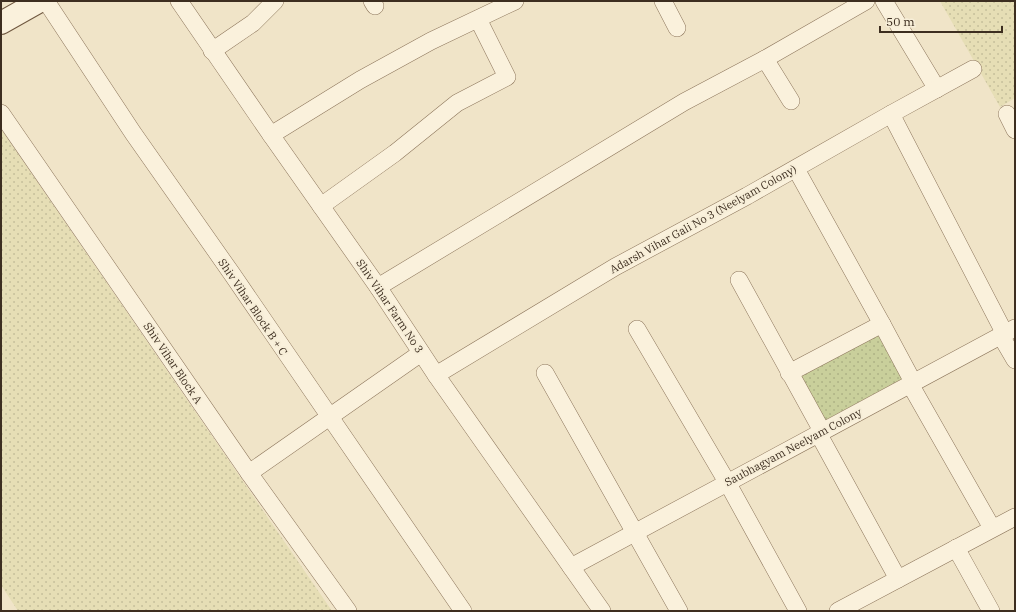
<svg xmlns="http://www.w3.org/2000/svg" width="1016" height="612" font-family="'IBM Plex Serif',serif">
<style>
.farmland{fill:url(#farmland-dots)}
.park{fill:url(#park-dots)}
.lines{fill:none;stroke-linecap:round;stroke-linejoin:round}
.street-casing{stroke:#8d765c;stroke-width:18}
.secondary-casing{stroke:#6f573f;stroke-width:24}
.street{stroke:#faf1dc;stroke-width:17}
.secondary{stroke:#faf1dc;stroke-width:22}
.labels{text-anchor:middle;stroke-width:4;stroke-linejoin:round;paint-order:stroke}
.street-label{font-size:11px;fill:#3d2e20;stroke:#f7eed8}
</style>
<defs>
<pattern id="farmland-dots" width="8" height="8" patternUnits="userSpaceOnUse"><rect width="8" height="8" fill="#e6deb5"/><path d="M2 2h.1M6 6h.1" fill="none" stroke="#c6bf9b" stroke-width="1.8" stroke-linecap="round"/></pattern>
<pattern id="park-dots" width="8" height="8" patternUnits="userSpaceOnUse"><rect width="8" height="8" fill="#c9cf9b"/><path d="M2 2h.1M6 6h.1" fill="none" stroke="#aeb285" stroke-width="1.8" stroke-linecap="round"/></pattern>
</defs>
<rect width="100%" height="100%" fill="#f0e4c8"/>
<g class="farmland">
<polygon points="940,1 1015,1 1015,98 1000,107"/>
<polygon points="1,129 332,611 18,611 1,585"/>
</g>
<polygon class="park" points="877,333 902,379 822,422 797,374"/>
<g class="lines">
<defs>
<g id="street">
<polyline points="46,1 133,133 232,274 463,611"/>
<polyline points="179,1 271,135 378,287 436,375 602,611"/>
<polyline points="372,1 375,6"/>
<polyline points="663,1 677,28"/>
<polyline points="884,1 937,89"/>
<polyline points="212,51 253,23 275,1"/>
<polyline points="765,59 791,101"/>
<polyline points="1,113 249,473 348,611"/>
<polyline points="891,114 1005,334"/>
<polyline points="1007,114 1015,130"/>
<polyline points="271,135 360,80 431,41 515,1"/>
<polyline points="796,169 882,324 913,382"/>
<polyline points="321,206 395,153 457,103 507,77 478,19"/>
<polyline points="739,280 822,431"/>
<polyline points="378,287 684,102 765,59 866,1"/>
<polyline points="637,329 727,482 798,611"/>
<polyline points="1001,336 1015,360"/>
<polyline points="545,373 679,611"/>
<polyline points="789,373 882,324"/>
<polyline points="436,375 615,267 747,196 891,114 973,69"/>
<polyline points="910,384 992,528"/>
<polyline points="818,433 898,579"/>
<polyline points="249,473 421,353"/>
<polyline points="956,548 991,611"/>
<polyline points="571,567 1015,328"/>
<polyline points="838,611 1015,517"/>
</g>
<polyline id="secondary" points="1,23 40,1"/>
</defs>
<use href="#street" class="street-casing"/>
<use href="#secondary" class="secondary-casing"/>
<use href="#street" class="street"/>
<use href="#secondary" class="secondary"/>
</g>
<g class="labels">
<g class="street-label">
<text transform="translate(703 219) rotate(-29)" y="4">Adarsh Vihar Gali No 3 (Neelyam Colony)</text>
<text transform="translate(390 306) rotate(56)" y="4">Shiv Vihar Farm No 3</text>
<text transform="translate(253 307) rotate(56)" y="4">Shiv Vihar Block B + C</text>
<text transform="translate(173 363) rotate(56)" y="4">Shiv Vihar Block A</text>
<text transform="translate(793 447) rotate(-28)" y="4">Saubhagyam Neelyam Colony</text>
</g>
</g>
<rect width="1016" height="612" fill="none" stroke="#3d2e20" stroke-width="4"/>
<path d="M880 26v6h122v-6" fill="none" stroke="#3d2e20" stroke-width="2"/>
<text x="886" y="26" font-size="12" fill="#3d2e20" stroke="#f7eed8" stroke-width="3" paint-order="stroke">50 m</text>
</svg>
